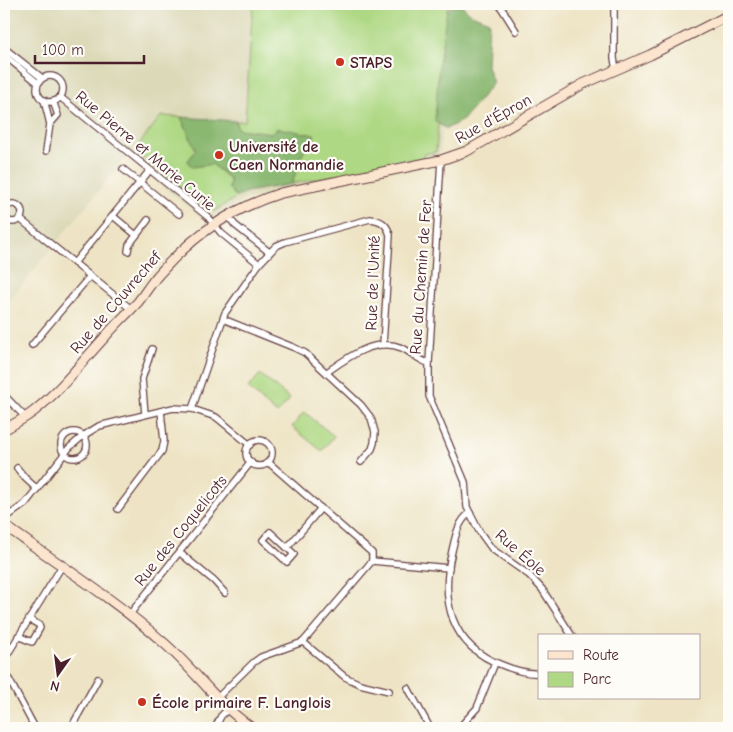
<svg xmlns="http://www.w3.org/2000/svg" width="733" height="732" font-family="'Comic Neue',sans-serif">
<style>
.built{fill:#dcd9b8}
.green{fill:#aed883;stroke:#7c7c57}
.forest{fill:#8ab871;stroke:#6a6c4e}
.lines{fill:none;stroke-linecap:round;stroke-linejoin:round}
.street-casing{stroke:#633d42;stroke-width:8}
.secondary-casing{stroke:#633d42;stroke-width:11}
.street{stroke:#fff;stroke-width:5.5}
.secondary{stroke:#fbe5cf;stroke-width:9}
.poi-dot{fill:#c8321e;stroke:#fdfcf7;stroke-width:2}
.labels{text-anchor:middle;stroke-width:4.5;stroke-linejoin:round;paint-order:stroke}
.poi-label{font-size:16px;font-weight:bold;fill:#4a1f2b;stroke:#fdfcf7;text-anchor:start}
.street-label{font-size:16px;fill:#4a1f2b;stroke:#fdfcf7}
</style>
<rect width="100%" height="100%" fill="#fdfcf7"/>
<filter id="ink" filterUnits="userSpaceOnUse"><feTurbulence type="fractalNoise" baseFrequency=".02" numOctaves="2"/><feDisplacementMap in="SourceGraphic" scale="10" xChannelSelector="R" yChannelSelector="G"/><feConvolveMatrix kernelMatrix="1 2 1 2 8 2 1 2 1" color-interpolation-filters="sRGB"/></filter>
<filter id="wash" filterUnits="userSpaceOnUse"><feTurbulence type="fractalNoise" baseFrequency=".0096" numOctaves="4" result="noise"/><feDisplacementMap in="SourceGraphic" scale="20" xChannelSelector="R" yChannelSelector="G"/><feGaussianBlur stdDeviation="1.12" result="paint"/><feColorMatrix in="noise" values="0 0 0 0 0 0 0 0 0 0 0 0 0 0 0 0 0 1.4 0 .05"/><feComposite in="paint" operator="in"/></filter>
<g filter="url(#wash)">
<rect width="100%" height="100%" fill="#eee4c5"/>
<polygon class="built" points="4,4 450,4 440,153 429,157 415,165 246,199 207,222 126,157 4,307"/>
<g class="green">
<polygon points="253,4 454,4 447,7 436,152 424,154 423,158 292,184 300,158 314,136 271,133 238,129 235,121 245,121"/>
<polygon points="161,116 181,117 196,150 188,161 192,167 212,164 230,180 229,189 237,197 215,211 209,210 136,152 137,147"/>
<polygon points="260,374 290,399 277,414 248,388"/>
<polygon points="304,412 334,436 322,451 292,427"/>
</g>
<g class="forest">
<polygon points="463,6 469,13 489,21 487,66 493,83 463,120 446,129 435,121 439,64 447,10 451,7"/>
<polygon points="181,117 235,121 238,129 271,133 278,128 315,135 300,158 292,184 246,192 237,197 229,189 230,179 212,164 192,167 188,161 196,150"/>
</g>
</g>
<g filter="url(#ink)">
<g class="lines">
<defs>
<g id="street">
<polyline points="499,4 516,31"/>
<polyline points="614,4 614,58 616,70"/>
<polyline points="4,48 42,78"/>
<polyline points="4,55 38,83"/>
<circle cx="50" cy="89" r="13"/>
<polyline points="60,97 208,217 221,233 259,264"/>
<polyline points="44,100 50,124 46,151"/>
<polyline points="50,124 58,115 53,101"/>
<polyline points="441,160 429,363 429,396 465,482 467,507 479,531 492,549 529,575 542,589 572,636"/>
<polyline points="123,169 179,214"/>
<circle cx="13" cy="213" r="9"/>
<polyline points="113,216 136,235"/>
<polyline points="228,216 235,225 269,252"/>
<polyline points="20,219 131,309"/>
<polyline points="128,251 129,245 148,220"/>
<polyline points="74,263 150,170"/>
<polyline points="223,319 295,348 305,353 361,405 371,418 375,432 374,443 372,449 361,462"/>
<polyline points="32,345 90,276"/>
<path d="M327,372C348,357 375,337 402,348C411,352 419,361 429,363"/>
<polyline points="4,395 25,417"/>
<path d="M192,409L225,313L259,264L276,246L285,242L370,219C381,220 387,224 390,235L383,345"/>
<polyline points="145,414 142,379 152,349"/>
<circle cx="74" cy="445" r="13"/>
<circle cx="259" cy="453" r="13"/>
<polyline points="268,462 372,553 372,561"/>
<polyline points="17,468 25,478 37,489"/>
<polyline points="118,509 162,451 164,441 161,411"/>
<path d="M470,513C458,521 455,538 452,551C440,600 450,646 502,665C514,670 526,674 539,673"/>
<polyline points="4,519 25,504 69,448 83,436 99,426 173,408 192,409 216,417 250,445"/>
<polygon points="270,532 294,554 287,562 263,540"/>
<polyline points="287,548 321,508"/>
<polyline points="180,553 214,581 225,593"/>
<polyline points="372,561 449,568"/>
<polyline points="130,614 251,462"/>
<polyline points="18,636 32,642 40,628 39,625 29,619"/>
<polyline points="303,642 345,677 360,684 389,691"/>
<polyline points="4,660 62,566"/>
<polyline points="4,670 35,728"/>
<polyline points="408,688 430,728"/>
<polyline points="217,698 254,662 261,657 303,642 372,561"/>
<polyline points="71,728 98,679"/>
<polyline points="215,728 221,716 228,709"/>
<polyline points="459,728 477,708 495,663"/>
</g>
<g id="secondary">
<path d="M4,430C13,424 24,419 33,412C60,391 81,363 104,338C115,325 127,314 138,302C145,293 151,283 159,274C194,235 230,209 281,193L441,160L467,151L583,84L650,55L729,15"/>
<path d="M4,525C58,564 114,599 164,643C195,670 218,705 252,728"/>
</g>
</defs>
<use href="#street" class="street-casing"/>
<use href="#secondary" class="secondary-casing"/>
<use href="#street" class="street"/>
<use href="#secondary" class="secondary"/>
</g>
</g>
<g class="poi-dot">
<circle cx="340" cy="62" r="5"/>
<circle cx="219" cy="155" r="5"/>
<circle cx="142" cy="702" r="5"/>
</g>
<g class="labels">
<g class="poi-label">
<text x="350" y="68">STAPS</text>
<text x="229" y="152">Université de<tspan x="229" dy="18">Caen Normandie</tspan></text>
<text x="152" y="708">École primaire F. Langlois</text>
</g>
<g class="street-label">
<text transform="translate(493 118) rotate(-29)" y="6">Rue d'Épron</text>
<text transform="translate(146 150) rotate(40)" y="6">Rue Pierre et Marie Curie</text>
<text transform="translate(420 277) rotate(-86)" y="6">Rue du Chemin de Fer</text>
<text transform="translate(372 283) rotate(-88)" y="6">Rue de l'Unité</text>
<text transform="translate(115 302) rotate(-49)" y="6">Rue de Couvrechef</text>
<text transform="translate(180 530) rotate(-51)" y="6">Rue des Coquelicots</text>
<text transform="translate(521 552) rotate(41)" y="6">Rue Éole</text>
</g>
</g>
<rect width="733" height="732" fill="none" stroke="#fdfcf7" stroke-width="20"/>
<rect x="538" y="634" width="162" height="65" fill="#fdfcf7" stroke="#b5a4a5"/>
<rect x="548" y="651" width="25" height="8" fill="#fbe5cf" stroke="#b5a4a5"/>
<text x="583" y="660" font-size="15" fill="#4a1f2b">Route</text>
<rect x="548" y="672" width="25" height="15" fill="#aed883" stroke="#b5a4a5"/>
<text x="583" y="684" font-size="15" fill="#4a1f2b">Parc</text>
<g transform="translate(58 674) rotate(194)" stroke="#fdfcf7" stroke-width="4" paint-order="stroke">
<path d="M0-4L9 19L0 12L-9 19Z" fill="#4a1f2b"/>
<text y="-8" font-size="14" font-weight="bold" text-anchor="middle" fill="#4a1f2b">N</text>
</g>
<path d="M35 55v8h109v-8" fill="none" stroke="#4a1f2b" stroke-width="2.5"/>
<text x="42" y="55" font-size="15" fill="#4a1f2b" stroke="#fdfcf7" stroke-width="4" paint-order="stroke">100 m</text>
</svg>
